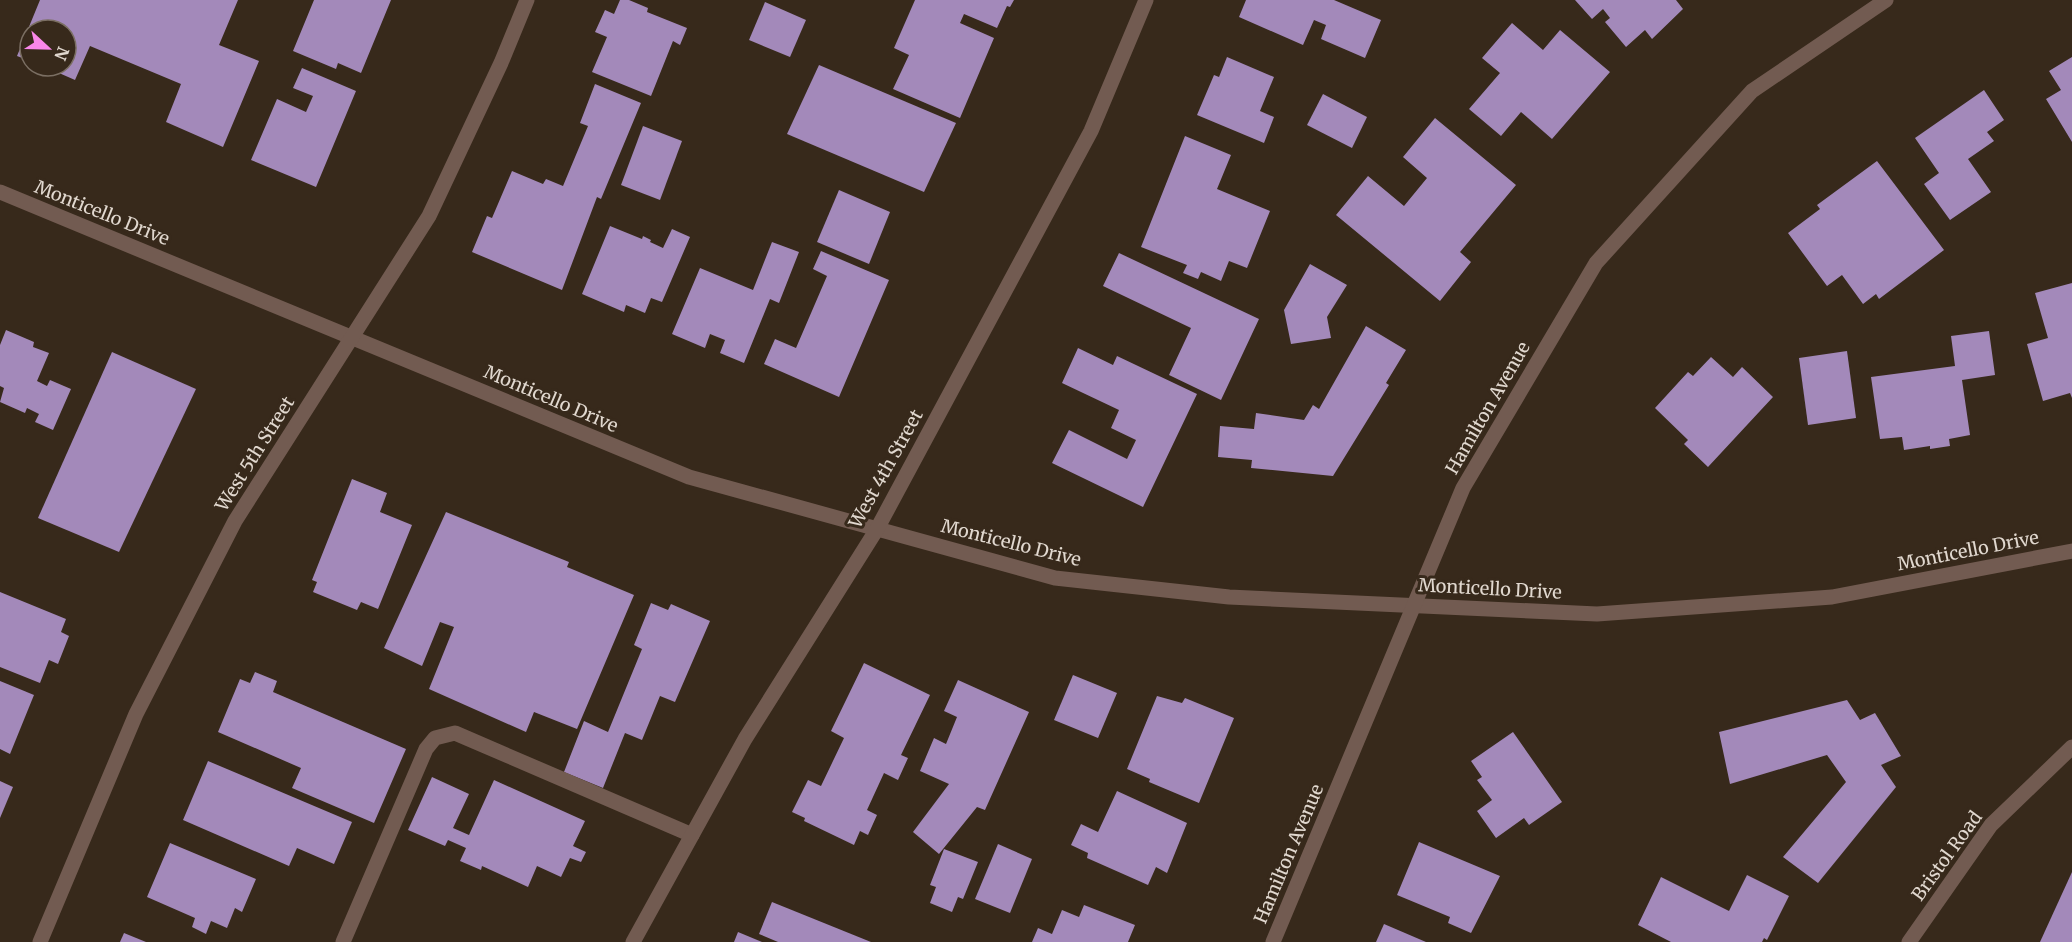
<svg xmlns="http://www.w3.org/2000/svg" width="2072" height="942" font-family="Merriweather,serif">
<style>
.building{fill:#a389ba}
.lines{fill:none;stroke-linecap:round;stroke-linejoin:round}
.service{stroke:#725b51;stroke-width:15}
.minor{stroke:#725b51;stroke-width:15}
.labels{text-anchor:middle;stroke-width:6;stroke-linejoin:round;paint-order:stroke}
.street-label{font-size:18px;fill:#e1d8cf;stroke:#37291b}
</style>
<rect width="100%" height="100%" fill="#37291b"/>
<g class="building">
<polygon points="40,0 238,0 219,45 259,61 223,147 166,122 181,84 90,46 75,80 43,66 66,66 66,30 30,30 30,61 17,56"/>
<polygon points="314,0 391,0 361,73 338,63 336,69 293,51"/>
<polygon points="620,0 629,0 648,8 647,12 687,28 680,45 673,41 651,96 592,72 607,37 595,32 605,10 614,14"/>
<polygon points="915,0 1014,0 1010,7 1007,6 997,28 964,14 960,23 994,38 960,118 893,89 909,55 894,48"/>
<polygon points="1246,0 1334,0 1381,20 1365,58 1321,39 1326,25 1314,20 1303,45 1239,17"/>
<polygon points="1575,0 1676,0 1683,9 1652,39 1645,30 1626,47 1605,22 1610,18 1603,9 1592,19"/>
<polygon points="765,2 806,20 790,57 749,40"/>
<polygon points="1512,23 1543,50 1560,30 1610,72 1552,139 1521,112 1501,136 1469,109 1500,73 1482,58"/>
<polygon points="1227,57 1274,77 1260,111 1274,117 1264,143 1197,115 1214,75 1219,77"/>
<polygon points="2072,57 2072,142 2046,99 2061,90 2049,71"/>
<polygon points="819,65 956,123 924,192 787,134"/>
<polygon points="302,68 356,91 316,187 251,160 277,99 306,112 313,96 293,88"/>
<polygon points="595,84 641,103 601,199 597,197 562,290 472,252 487,216 492,218 512,171 543,184 546,179 563,186 588,126 580,123"/>
<polygon points="1984,90 2004,120 1987,132 1994,141 1968,159 1991,192 1950,220 1924,184 1939,173 1915,138"/>
<polygon points="1323,94 1367,117 1352,148 1307,125"/>
<polygon points="1435,118 1516,185 1460,252 1471,262 1440,301 1336,215 1368,176 1404,206 1427,178 1403,157"/>
<polygon points="643,126 682,141 660,200 621,185"/>
<polygon points="1185,136 1231,155 1217,189 1270,211 1247,268 1229,261 1221,281 1201,272 1198,279 1183,273 1187,265 1141,247"/>
<polygon points="1877,161 1944,250 1879,299 1876,294 1863,304 1842,275 1827,286 1788,233 1820,209 1817,205"/>
<polygon points="839,190 890,212 869,264 817,242"/>
<polygon points="610,226 642,239 643,236 651,240 650,242 663,248 672,229 690,237 662,302 651,298 645,313 626,305 624,312 582,294"/>
<polygon points="772,242 799,252 779,303 770,299 744,363 720,353 725,340 710,334 705,348 672,334 700,268 753,290"/>
<polygon points="821,251 889,280 839,397 764,364 775,339 796,348 827,276 813,269"/>
<polygon points="1119,253 1259,319 1221,400 1169,375 1191,328 1103,286"/>
<polygon points="1310,264 1347,285 1327,317 1331,338 1291,344 1284,310"/>
<polygon points="2072,283 2072,398 2070,393 2043,401 2027,344 2048,338 2035,293"/>
<polygon points="1366,326 1406,350 1386,383 1389,385 1333,476 1251,468 1252,460 1218,457 1220,426 1254,429 1256,413 1304,420 1313,405 1319,409"/>
<polygon points="6,330 34,342 33,347 49,353 37,381 47,386 50,380 71,389 53,430 35,422 39,414 27,408 25,413 0,402 4,388 0,386 0,345"/>
<polygon points="1989,331 1995,375 1962,380 1970,435 1949,439 1950,446 1930,449 1930,446 1904,450 1902,437 1880,439 1871,377 1955,366 1951,336"/>
<polygon points="1078,348 1113,365 1117,356 1197,394 1143,507 1052,463 1069,430 1127,459 1136,440 1111,428 1119,410 1062,383"/>
<polygon points="1847,351 1856,418 1808,425 1799,358"/>
<polygon points="112,352 196,389 119,552 38,518"/>
<polygon points="1711,357 1733,377 1742,367 1773,397 1708,467 1684,444 1688,440 1655,408 1688,372 1693,376"/>
<polygon points="352,479 387,493 380,512 412,525 378,609 361,602 357,610 313,592 317,582 312,580"/>
<polygon points="446,512 569,562 567,567 634,595 577,729 534,712 526,732 429,689 454,627 440,622 422,666 384,648"/>
<polygon points="0,592 66,619 61,632 69,636 58,664 49,660 40,683 0,667"/>
<polygon points="651,603 668,610 671,604 710,621 675,702 660,696 642,740 625,733 603,788 564,772 584,721 608,732 642,649 634,645"/>
<polygon points="864,663 930,695 901,755 908,758 898,780 884,773 867,810 877,815 868,835 860,831 854,845 804,821 805,818 792,812 808,780 821,786 844,738 831,731"/>
<polygon points="255,672 277,681 273,692 406,749 374,823 292,788 301,768 218,732 240,679 250,683"/>
<polygon points="1073,675 1117,693 1098,738 1054,720"/>
<polygon points="958,680 1029,712 985,810 977,807 939,854 913,832 949,784 920,771 934,738 946,744 957,717 944,711"/>
<polygon points="0,681 34,695 10,754 0,749"/>
<polygon points="1157,696 1182,703 1185,698 1234,718 1199,803 1149,782 1150,779 1127,769"/>
<polygon points="1847,700 1860,720 1875,713 1901,756 1881,765 1896,787 1818,883 1783,857 1846,782 1827,755 1730,784 1719,732"/>
<polygon points="1513,732 1562,802 1529,825 1524,818 1496,838 1477,811 1492,800 1477,780 1482,777 1471,761"/>
<polygon points="208,761 352,822 334,864 297,848 289,866 183,820"/>
<polygon points="432,777 469,794 453,828 469,835 494,780 585,821 573,846 586,852 581,862 570,858 561,877 537,866 528,887 482,866 481,870 460,861 466,848 448,840 445,846 408,830"/>
<polygon points="0,781 13,787 0,818"/>
<polygon points="1117,791 1187,823 1167,873 1156,867 1148,885 1087,858 1088,853 1071,845 1081,824 1098,832"/>
<polygon points="1419,842 1500,876 1471,933 1448,923 1450,917 1397,895"/>
<polygon points="170,843 256,879 242,912 235,908 227,928 211,921 206,934 192,927 195,918 147,897"/>
<polygon points="998,844 1032,859 1010,913 975,899"/>
<polygon points="944,849 978,862 963,899 958,897 952,912 930,903 936,887 930,885"/>
<polygon points="2072,872 2072,942 2040,942"/>
<polygon points="1747,875 1789,896 1767,940 1764,938 1762,942 1671,942 1638,925 1661,877 1729,911"/>
<polygon points="772,902 871,942 778,942 759,934"/>
<polygon points="1084,905 1135,925 1128,942 1032,942 1038,928 1052,934 1062,910 1079,917"/>
<polygon points="1384,924 1426,942 1376,942"/>
<polygon points="738,932 762,942 734,942"/>
<polygon points="124,933 146,942 120,942"/>
</g>
<g class="lines">
<polyline class="service" points="343,942 426,749 435,738 455,733 692,835"/>
<g class="minor">
<polyline points="0,192 689,477 1055,578 1229,597 1597,614 1832,597 2072,551"/>
<polyline points="40,942 136,714 235,521 429,216 501,63 527,0"/>
<polyline points="633,942 745,739 877,529 1091,131 1146,0"/>
<polyline points="1273,942 1463,488 1596,263 1752,91 1886,0"/>
<polyline points="1909,942 1991,825 2072,747"/>
</g>
</g>
<g class="labels">
<g class="street-label">
<text transform="translate(102 213) rotate(22)" y="6">Monticello Drive</text>
<text transform="translate(551 399) rotate(23)" y="6">Monticello Drive</text>
<text transform="translate(1488 408) rotate(-60)" y="6">Hamilton Avenue</text>
<text transform="translate(255 454) rotate(-58)" y="6">West 5th Street</text>
<text transform="translate(886 469) rotate(-61)" y="6">West 4th Street</text>
<text transform="translate(1011 543) rotate(14)" y="6">Monticello Drive</text>
<text transform="translate(1968 551) rotate(-11)" y="6">Monticello Drive</text>
<text transform="translate(1490 589) rotate(3)" y="6">Monticello Drive</text>
<text transform="translate(1289 854) rotate(-67)" y="6">Hamilton Avenue</text>
<text transform="translate(1947 856) rotate(-54)" y="6">Bristol Road</text>
</g>
</g>
<g transform="translate(48 48) rotate(112)"><circle r="28" fill="#37291b" stroke="#7b6f63" stroke-width="1.5"/>
<path d="M0-4.5L10 22L0 15L-10 22Z" fill="#f987e9"/>
<text y="-9" font-size="16" font-weight="bold" text-anchor="middle" fill="#e1d8cf">N</text>
</g>
</svg>
